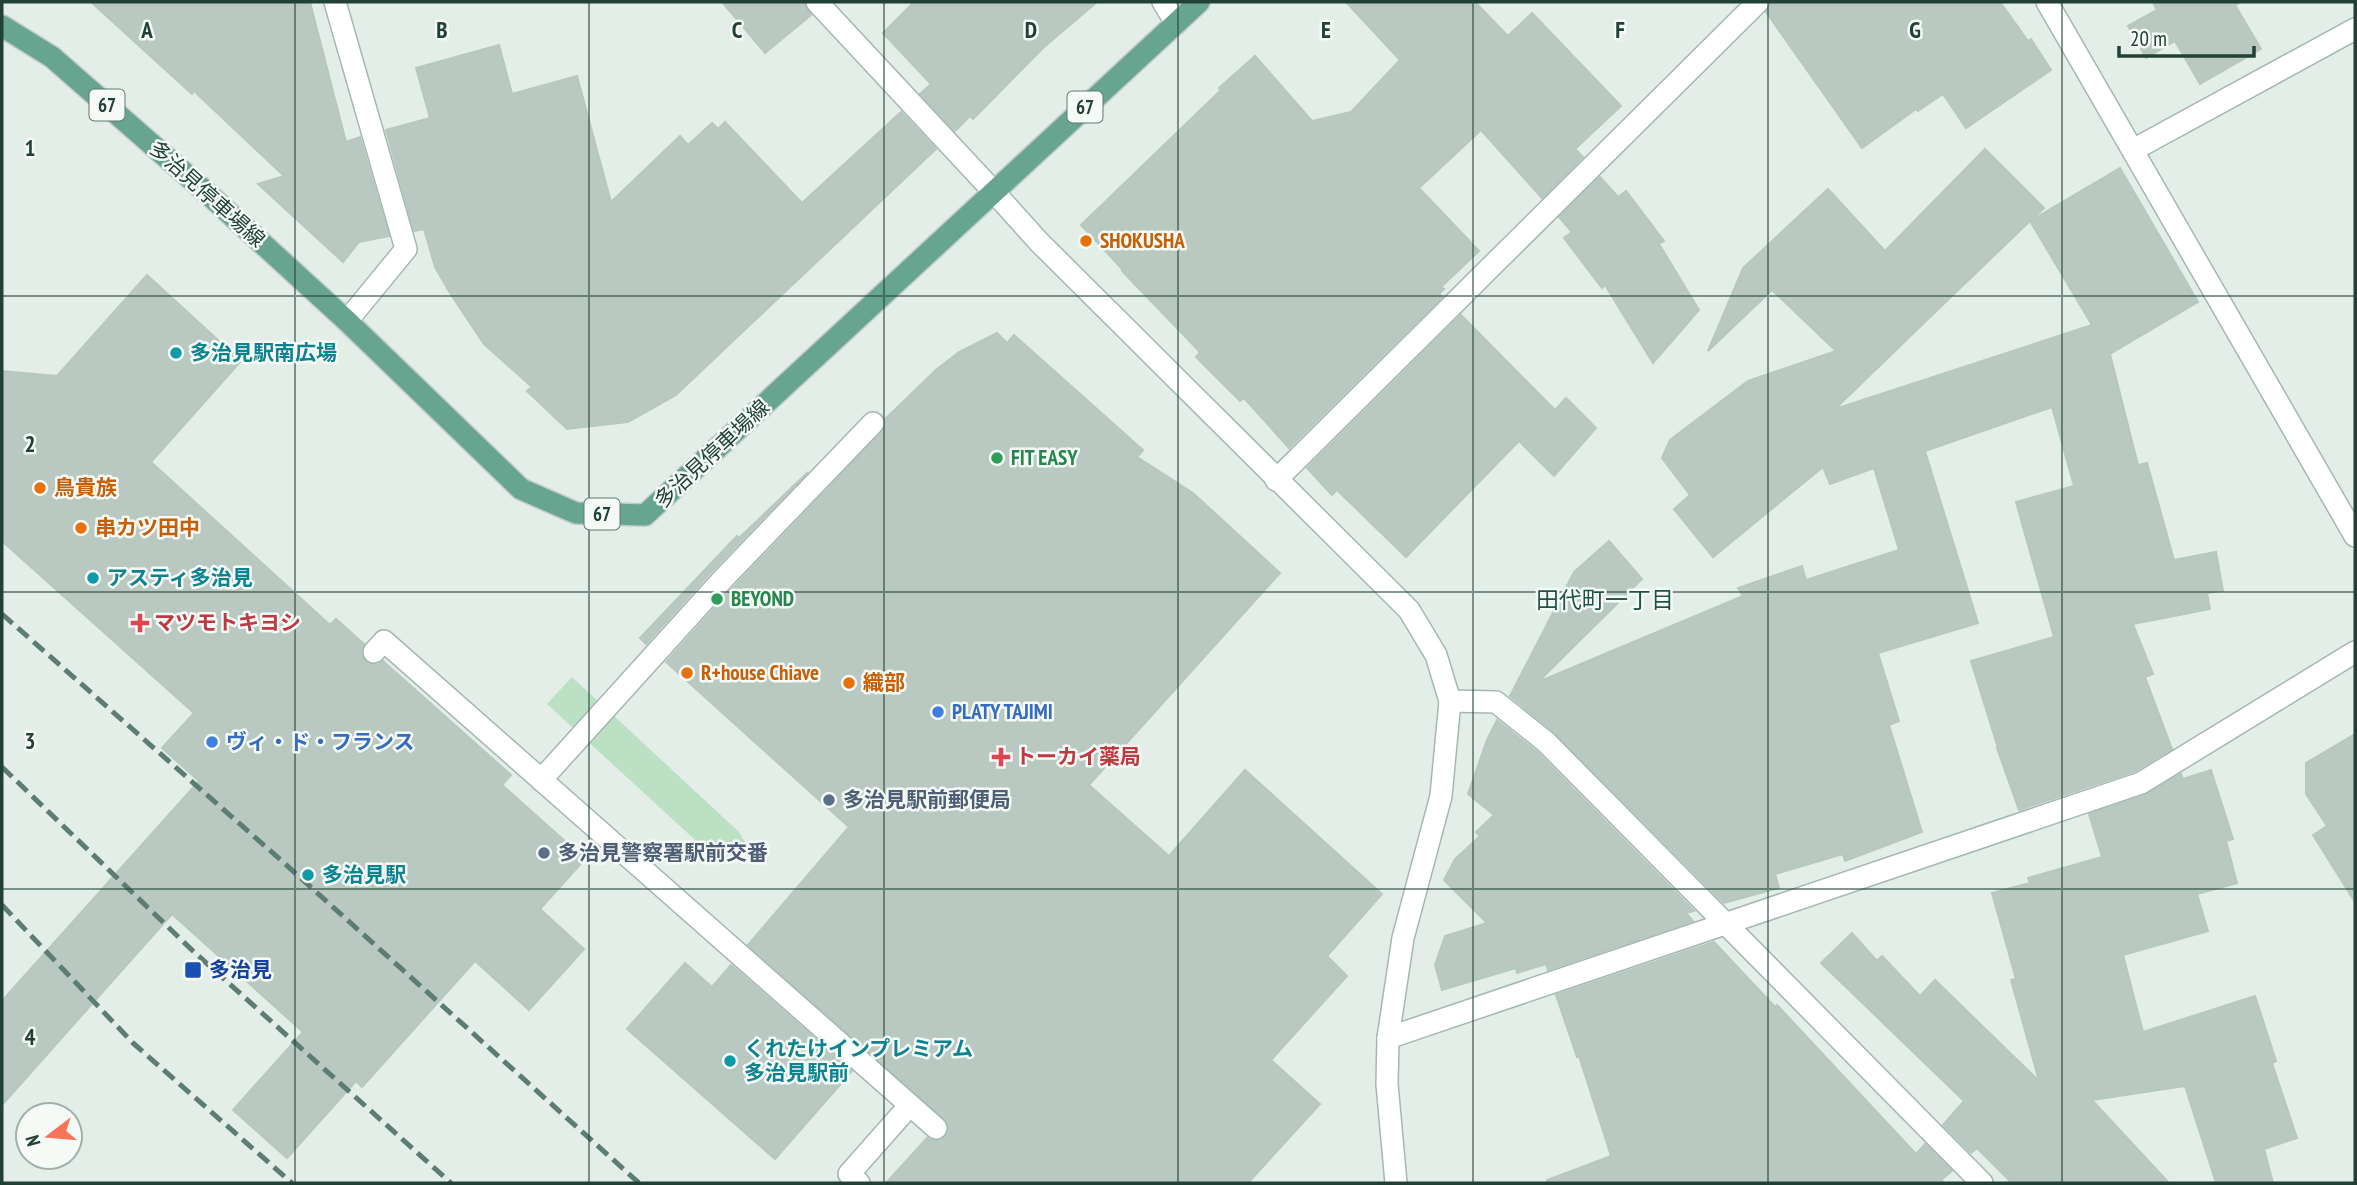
<svg xmlns="http://www.w3.org/2000/svg" width="2357" height="1185" font-family="'PT Sans Narrow','Noto Sans JP',sans-serif">
<style>
.green{fill:#bce0c3}
.building{fill:#b9c9c2;stroke:#b6c8bf;stroke-width:2;fill-rule:evenodd}
.lines{fill:none;stroke-linecap:round;stroke-linejoin:round}
.street-casing{stroke:#a6b7b0;stroke-width:24}
.secondary-casing{stroke:#a2bab0;stroke-width:24}
.primary-casing{stroke:#c1cac7;stroke-width:24}
.street{stroke:#fff;stroke-width:21}
.secondary{stroke:#fff;stroke-width:21}
.primary{stroke:#67a591;stroke-width:21}
.rail{stroke:#5d7c72;stroke-width:5;stroke-dasharray:14 7;stroke-linecap:butt}
.grid{fill:none;stroke:#224136;stroke-width:2;stroke-opacity:0.55}
.food-dot{fill:#e8710a;stroke:#f5faf7;stroke-width:2.5}
.culture-dot{fill:#0f9aa8;stroke:#f5faf7;stroke-width:2.5}
.leisure-dot{fill:#2e9e5b;stroke:#f5faf7;stroke-width:2.5}
.health-dot{fill:#e0444e;stroke:#f5faf7;stroke-width:2.5}
.shop-dot{fill:#3f7fe0;stroke:#f5faf7;stroke-width:2.5}
.service-dot{fill:#5c6f8a;stroke:#f5faf7;stroke-width:2.5}
.transit-dot{fill:#1a4fb4;stroke:#f5faf7;stroke-width:2.5}
.labels{text-anchor:middle;stroke-width:5;stroke-linejoin:round;paint-order:stroke}
.shield{fill:#f5faf7;stroke:#617870;stroke-width:2}
.shield-label{font-size:19px;font-weight:bold;fill:#224136}
.street-label{font-size:21px;fill:#224136;stroke:#f5faf7}
.food-label{font-size:21px;font-weight:bold;fill:#c56008;stroke:#f5faf7;text-anchor:start}
.culture-label{font-size:21px;font-weight:bold;fill:#0d838f;stroke:#f5faf7;text-anchor:start}
.leisure-label{font-size:21px;font-weight:bold;fill:#27864d;stroke:#f5faf7;text-anchor:start}
.health-label{font-size:21px;font-weight:bold;fill:#be3a42;stroke:#f5faf7;text-anchor:start}
.shop-label{font-size:21px;font-weight:bold;fill:#366cbe;stroke:#f5faf7;text-anchor:start}
.service-label{font-size:21px;font-weight:bold;fill:#4e5e75;stroke:#f5faf7;text-anchor:start}
.transit-label{font-size:21px;font-weight:bold;fill:#164399;stroke:#f5faf7;text-anchor:start}
.neighbourhood-label{font-size:23px;fill:#1d5443;stroke:#f5faf7}
.grid-label{font-size:23px;text-anchor:middle;font-weight:bold;fill:#224136;stroke:#f5faf7;stroke-width:5;stroke-linejoin:round;paint-order:stroke}
</style>
<rect width="100%" height="100%" fill="#e4eee9"/>
<polygon class="green" points="572,677 739,832 745,842 740,856 728,860 717,860 547,704"/>
<g class="building">
<polygon points="91,2 310,2 346,142 360,137 389,236 359,242 343,262 258,184 284,176 194,91 192,94"/>
<polygon points="722,2 804,2 811,15 765,53"/>
<polygon points="914,2 1097,2 1043,48 973,119 970,116 955,131 920,94 931,84 883,33"/>
<polygon points="1346,2 1475,2 1508,36 1532,13 1621,106 1575,149 1583,157 1542,198 1481,130 1419,188 1479,251 1441,287 1444,289 1439,294 1442,297 1289,448 1244,398 1240,401 1196,357 1200,352 1122,271 1123,270 1081,225 1221,90 1219,88 1255,56 1312,121 1351,112 1400,60"/>
<polygon points="1771,2 2000,2 2028,41 2031,39 2051,70 1966,128 1943,94 1918,111 1916,109 1862,148 1766,12"/>
<polygon points="2153,2 2241,2 2235,5 2261,49 2200,84 2175,41 2146,58 2128,26 2157,10"/>
<polygon points="499,45 512,94 577,76 611,202 680,136 688,145 712,123 718,129 725,122 802,203 901,112 936,149 676,395 628,422 567,429 527,391 532,387 484,344 450,293 435,267 424,229 414,231 386,130 430,118 416,68"/>
<path d="M1985,149L2044,208L2030,221L2120,168L2198,302L2110,354L2138,465L2147,463L2174,560L2216,552L2223,591L2207,593L2210,609L2133,624L2153,674L2145,677L2172,749L2135,771L2019,810L1997,748H1998L1971,661L2054,637L2016,502L2074,486L2052,407L1925,451L1978,623L1878,653L1899,721L1889,725L1922,832L1845,861L1843,854L1775,874L1779,888L1724,903L1555,733L1510,696L1574,572L1609,541L1642,579L1538,682L1743,596L1738,588L1802,566L1806,580L1899,550L1874,468L1830,484L1823,467L1713,557L1674,509L1690,495L1662,458L1670,440L1748,381L1836,351L1772,290L1708,351L1743,268L1828,189L1885,251ZM2030,221L2092,325L1835,409L1927,320Z"/>
<polygon points="1600,177 1618,197 1626,191 1664,241 1659,244 1699,310 1653,363 1605,285 1602,288 1564,238 1572,232 1559,217"/>
<polygon points="147,275 241,361 151,462 330,625 336,619 364,644 361,655 366,662 377,665 383,661 511,775 502,785 585,859 540,909 584,949 529,1010 475,961 362,1087 356,1081 287,1158 233,1110 303,1032 172,914 2,1105 2,1001 199,781 162,748 194,713 2,541 2,371 57,376"/>
<polygon points="1461,315 1555,410 1566,398 1596,428 1554,476 1519,441 1406,557 1337,490 1332,495 1307,468"/>
<polygon points="997,333 1007,343 1014,335 1143,450 1137,457 1193,493 1280,573 1089,785 1169,856 1245,770 1382,894 1327,956 1347,976 1271,1060 1320,1104 1248,1183 886,1183 927,1138 934,1141 945,1137 949,1130 948,1123 748,945 849,827 666,662 733,588 882,432 886,425 885,419 937,369 959,352"/>
<polygon points="808,472 713,570 646,644 640,638 737,536 739,538"/>
<polygon points="1497,720 1537,752 1694,911 1686,913 1693,921 1548,970 1546,964 1517,973 1516,968 1442,990 1435,965 1445,936 1487,923 1444,880 1455,859 1480,836 1476,832 1494,815 1468,794 1487,740"/>
<polygon points="2355,734 2355,902 2313,835 2327,826 2306,794 2306,763"/>
<polygon points="2211,770 2233,839 2226,841 2237,883 2197,894 2208,931 2123,955 2143,1032 2255,996 2276,1061 2272,1063 2297,1138 2264,1149 2273,1183 2216,1183 2185,1086 2092,1100 2169,1183 2012,1183 1977,1148 1971,1153 1943,1125 1964,1101 1821,963 1852,933 1877,961 1882,956 1920,996 1935,980 2039,1081 2011,980 2016,979 1992,893 2030,883 2028,878 2102,857 2089,814 2145,795 2181,774 2183,779"/>
<polygon points="1714,942 1775,1007 1777,1005 1916,1154 1925,1144 1952,1171 1941,1180 1944,1183 1548,1183 1547,1180 1611,1156 1579,1056 1577,1057 1556,995"/>
<polygon points="685,963 712,987 731,965 852,1071 775,1159 627,1029"/>
</g>
<g class="lines">
<defs>
<g id="street">
<polyline points="335,2 406,249 347,321"/>
<polyline points="817,2 994,192"/>
<polyline points="1163,2 1176,23"/>
<polyline points="2047,2 2355,536"/>
<polyline points="2133,150 2355,29"/>
<polyline points="1276,480 1758,2"/>
<polyline points="374,652 384,641 936,1128"/>
<polyline points="541,780 723,579 873,423"/>
<polyline points="1388,1038 1403,938 1441,796 1450,701 1496,702 1546,742 1982,1183"/>
<polyline points="859,1183 849,1174 910,1105"/>
<polyline points="1396,1183 1387,1084 1388,1038 2141,783 2355,652"/>
</g>
<polyline id="secondary" points="994,192 1039,242 1409,610 1436,655 1450,701"/>
<polyline id="primary" points="2,26 52,57 206,192 347,321 521,489 576,513 645,515 1199,2"/>
</defs>
<use href="#street" class="street-casing"/>
<use href="#secondary" class="secondary-casing"/>
<use href="#primary" class="primary-casing"/>
<use href="#street" class="street"/>
<use href="#secondary" class="secondary"/>
<use href="#primary" class="primary"/>
<g class="rail">
<polyline points="2,614 283,862 639,1183"/>
<polyline points="2,767 193,951 451,1183"/>
<polyline points="2,905 133,1043 292,1183"/>
</g>
</g>
<path class="grid" d="M295,2V1183M589,2V1183M884,2V1183M1178,2V1183M1473,2V1183M1768,2V1183M2062,2V1183M2,296H2355M2,592H2355M2,889H2355"/>
<g class="food-dot">
<circle cx="1086" cy="241" r="7"/>
<circle cx="40" cy="488" r="7"/>
<circle cx="81" cy="528" r="7"/>
<circle cx="687" cy="673" r="7"/>
<circle cx="849" cy="683" r="7"/>
</g>
<g class="culture-dot">
<circle cx="176" cy="353" r="7"/>
<circle cx="93" cy="578" r="7"/>
<circle cx="308" cy="875" r="7"/>
<circle cx="730" cy="1061" r="7"/>
</g>
<g class="leisure-dot">
<circle cx="997" cy="458" r="7"/>
<circle cx="717" cy="599" r="7"/>
</g>
<g class="health-dot">
<path d="M136.5 612.5h7v7h7v7h-7v7h-7v-7h-7v-7h7z"/>
<path d="M997.5 746.5h7v7h7v7h-7v7h-7v-7h-7v-7h7z"/>
</g>
<g class="shop-dot">
<circle cx="938" cy="712" r="7"/>
<circle cx="212" cy="742" r="7"/>
</g>
<g class="service-dot">
<circle cx="829" cy="800" r="7"/>
<circle cx="544" cy="853" r="7"/>
</g>
<rect class="transit-dot" x="184" y="961" width="18" height="18" rx="3.5"/>
<g class="labels">
<g class="shield">
<rect x="89.5" y="89.5" width="35" height="31" rx="5"/>
<rect x="1067.5" y="91.5" width="35" height="31" rx="5"/>
<rect x="584.5" y="498.5" width="35" height="31" rx="5"/>
</g>
<g class="shield-label">
<text x="107" y="112">67</text>
<text x="1085" y="114">67</text>
<text x="602" y="521">67</text>
</g>
<g class="street-label">
<text transform="translate(207 194) rotate(42)" y="7">多治見停車場線</text>
<text transform="translate(712 454) rotate(-43)" y="7">多治見停車場線</text>
</g>
<g class="food-label">
<text x="1100" y="248">SHOKUSHA</text>
<text x="54" y="495">鳥貴族</text>
<text x="95" y="535">串カツ田中</text>
<text x="701" y="680">R+house Chiave</text>
<text x="863" y="690">織部</text>
</g>
<g class="culture-label">
<text x="190" y="360">多治見駅南広場</text>
<text x="107" y="585">アスティ多治見</text>
<text x="322" y="882">多治見駅</text>
<text x="744" y="1056">くれたけインプレミアム<tspan x="744" dy="24">多治見駅前</tspan></text>
</g>
<g class="leisure-label">
<text x="1011" y="465">FIT EASY</text>
<text x="731" y="606">BEYOND</text>
</g>
<g class="health-label">
<text x="154" y="630">マツモトキヨシ</text>
<text x="1015" y="764">トーカイ薬局</text>
</g>
<g class="shop-label">
<text x="952" y="719">PLATY TAJIMI</text>
<text x="226" y="749">ヴィ・ド・フランス</text>
</g>
<g class="service-label">
<text x="843" y="807">多治見駅前郵便局</text>
<text x="558" y="860">多治見警察署駅前交番</text>
</g>
<g class="transit-label">
<text x="209" y="977">多治見</text>
</g>
<g class="neighbourhood-label">
<text x="1605" y="608">田代町一丁目</text>
</g>
</g>
<g class="grid-label">
<text x="147" y="38">A</text>
<text x="442" y="38">B</text>
<text x="737" y="38">C</text>
<text x="1031" y="38">D</text>
<text x="1326" y="38">E</text>
<text x="1620" y="38">F</text>
<text x="1915" y="38">G</text>
<text x="30" y="156">1</text>
<text x="30" y="452">2</text>
<text x="30" y="749">3</text>
<text x="30" y="1045">4</text>
</g>
<rect width="2357" height="1185" fill="none" stroke="#224136" stroke-width="7"/>
<g transform="translate(49 1136) rotate(254)"><circle r="33" fill="#f5faf7" stroke="#a1b0aa" stroke-width="2"/>
<path d="M0-5L12 26L0 18L-12 26Z" fill="#f87459"/>
<text y="-10" font-size="19" font-weight="bold" text-anchor="middle" fill="#224136">N</text>
</g>
<path d="M2119 46v10h135v-10" fill="none" stroke="#224136" stroke-width="3.5"/>
<text x="2130" y="46" font-size="21" fill="#224136" stroke="#f5faf7" stroke-width="5" paint-order="stroke">20 m</text>
</svg>
